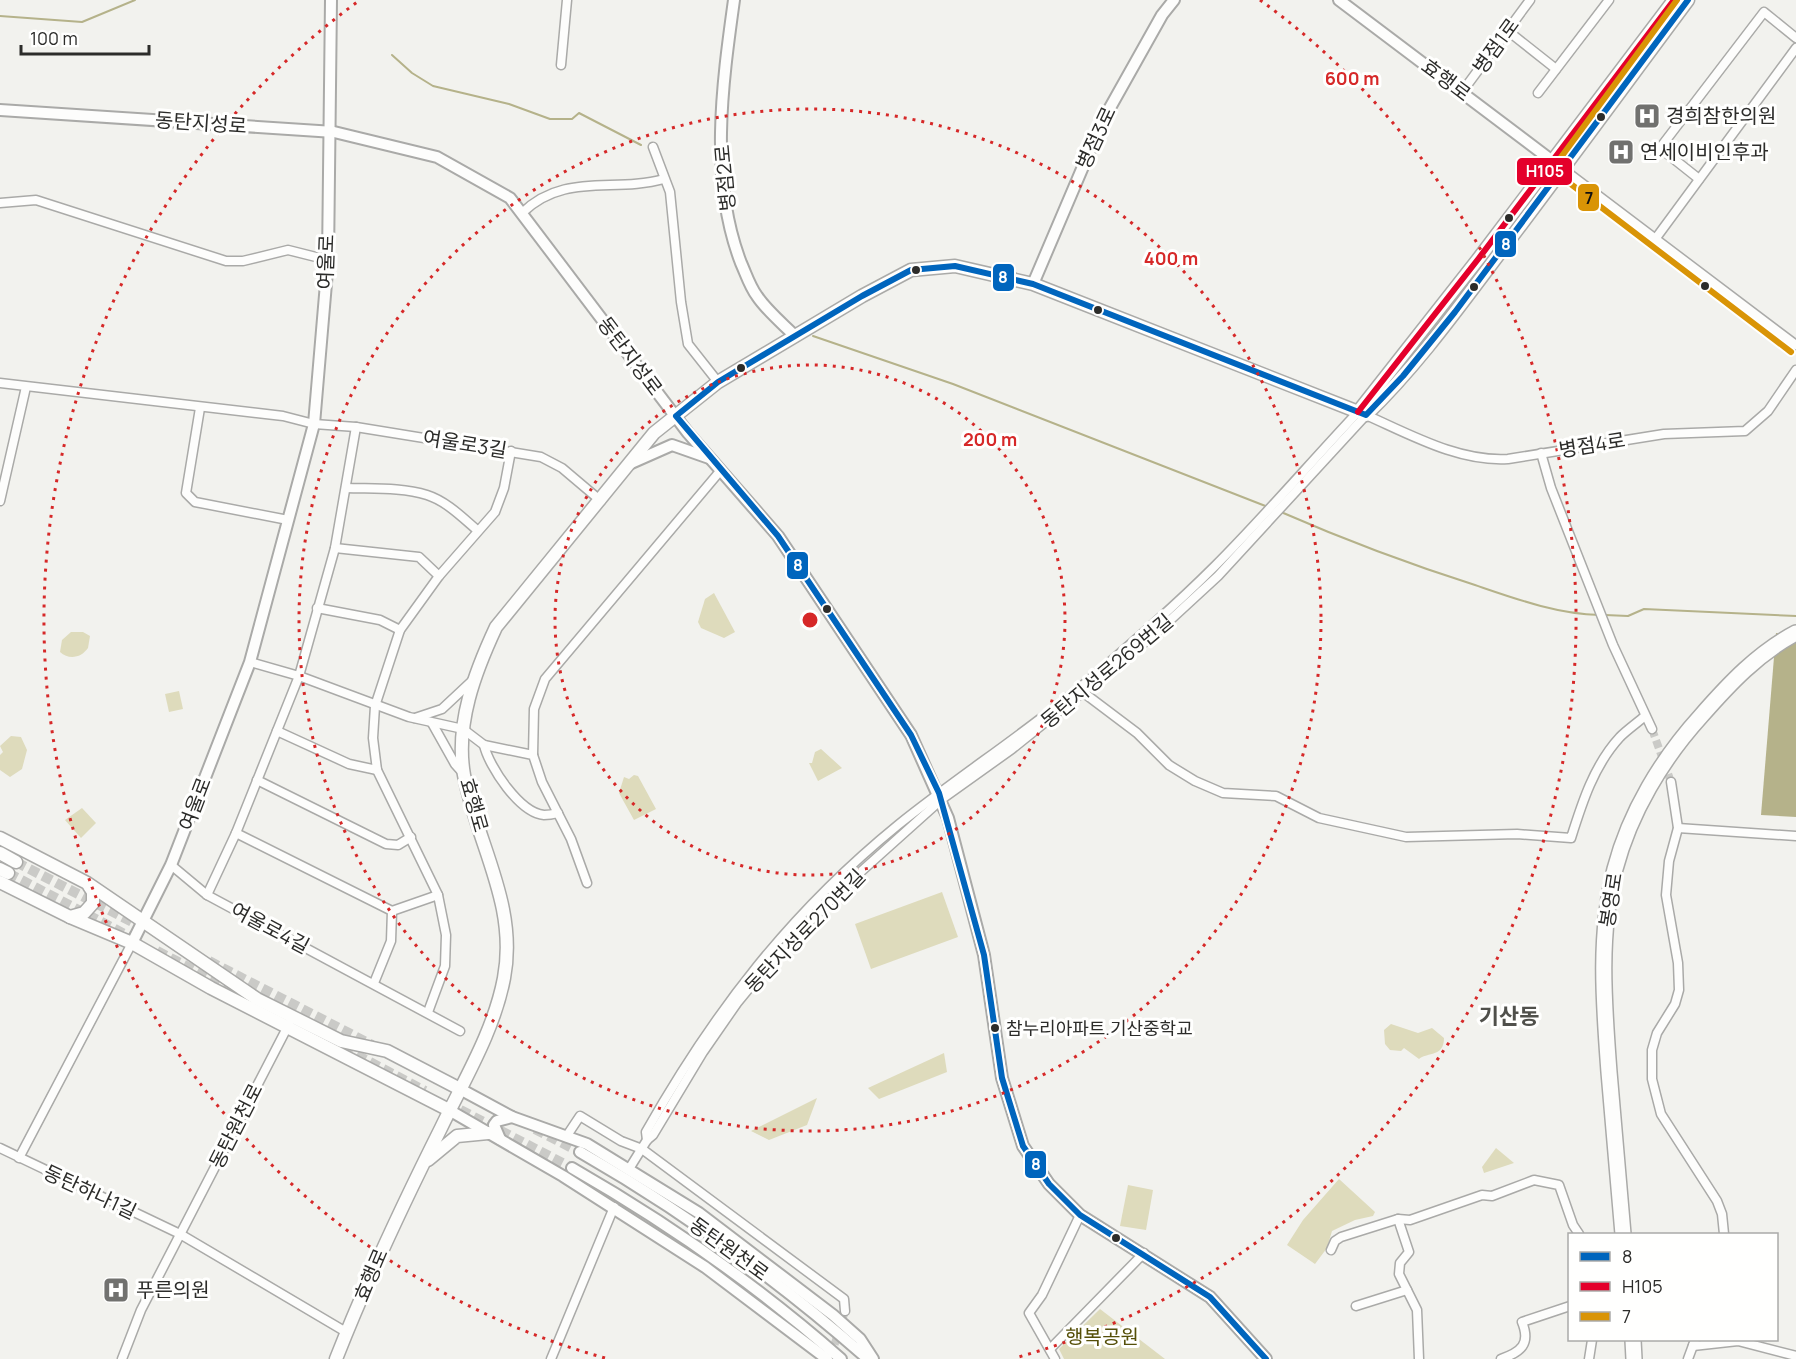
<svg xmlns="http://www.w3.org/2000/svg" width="1796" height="1359" font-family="Manrope,'Noto Sans KR',sans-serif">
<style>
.green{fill:#dedbbc}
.water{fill:#b5b28a}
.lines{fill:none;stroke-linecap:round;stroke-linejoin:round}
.stream{stroke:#b5b28a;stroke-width:2}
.street-tunnel{stroke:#cacac7;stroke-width:8;stroke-dasharray:8 4;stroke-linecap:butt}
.secondary-tunnel{stroke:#cacac7;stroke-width:10;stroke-dasharray:10 5;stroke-linecap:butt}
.street-casing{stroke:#aaaaa8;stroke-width:11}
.secondary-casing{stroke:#aaaaa8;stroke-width:14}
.primary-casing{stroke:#aaaaa8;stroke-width:15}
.highway-casing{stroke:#aaaaa8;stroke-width:18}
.street{stroke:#fdfdfc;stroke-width:8}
.secondary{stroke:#fdfdfc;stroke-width:10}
.primary{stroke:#fdfdfc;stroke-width:12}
.highway{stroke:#fdfdfc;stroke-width:15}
.bus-1-casing{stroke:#fffffe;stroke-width:10}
.bus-2-casing{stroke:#fffffe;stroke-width:10}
.bus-3-casing{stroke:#fffffe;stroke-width:10}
.bus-1{stroke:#0065bd;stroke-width:6}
.bus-2{stroke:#e4002b;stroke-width:6}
.bus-3{stroke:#d99406;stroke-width:6}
.ring{fill:none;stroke:#d62828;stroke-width:3;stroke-dasharray:3 6}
.bus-dot{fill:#2c2c2a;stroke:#fffffe;stroke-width:2}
.labels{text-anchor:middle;stroke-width:6;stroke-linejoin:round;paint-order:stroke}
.bus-label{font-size:18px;fill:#2c2c2a;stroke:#fffffe;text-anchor:start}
.street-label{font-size:20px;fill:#2c2c2a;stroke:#fffffe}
.poi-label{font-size:20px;fill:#2c2c2a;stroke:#fffffe;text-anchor:start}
.park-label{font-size:20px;fill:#554f08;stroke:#fffffe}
.quarter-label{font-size:22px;font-weight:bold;fill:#50504b;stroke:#fffffe}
.centre{fill:#d62828;stroke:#fffffe;stroke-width:3}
.ring-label{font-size:18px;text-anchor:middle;font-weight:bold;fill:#d62828;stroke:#fffffe;stroke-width:6;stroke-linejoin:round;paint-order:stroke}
.line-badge{stroke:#fffffe;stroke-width:2}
.badge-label{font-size:16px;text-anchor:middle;font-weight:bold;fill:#fff}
.pale-badge-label{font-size:16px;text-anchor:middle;font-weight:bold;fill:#111}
</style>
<rect width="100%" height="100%" fill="#f2f2ee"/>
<g class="green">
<polygon points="714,593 735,632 724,638 701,628 698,622 705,599"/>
<path d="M71,632H83L90,636L88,648C81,658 69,660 60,652L62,640Z"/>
<polygon points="179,691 183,709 169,712 165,694"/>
<polygon points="11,736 21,737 27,750 22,769 10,777 0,770 0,755 3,752 0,746"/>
<polygon points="821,749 842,768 818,781 809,763 812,763 815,752"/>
<polygon points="634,775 638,776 656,809 634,820 619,793 624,777 629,779"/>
<polygon points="82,808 96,823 81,838 65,820"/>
<polygon points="942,892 958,937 871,969 855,924"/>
<path d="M1391,1024L1418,1033L1432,1028L1444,1038C1444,1057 1428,1052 1419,1059L1404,1048L1401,1051L1390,1050L1385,1044L1384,1030Z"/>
<polygon points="944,1053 947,1072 879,1099 868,1088"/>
<polygon points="817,1098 807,1125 769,1140 751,1131"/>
<polygon points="1496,1148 1514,1163 1484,1173 1482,1167"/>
<polygon points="1339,1179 1375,1212 1373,1216 1355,1220 1332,1231 1327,1248 1315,1264 1287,1245 1303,1220"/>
<polygon points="1128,1185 1153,1190 1146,1230 1120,1226"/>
<polygon points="1100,1309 1165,1359 1064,1359 1059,1349"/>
</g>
<polygon class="water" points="1776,633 1796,635 1796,817 1761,815"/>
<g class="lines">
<g class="stream">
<polyline points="0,16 82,22 135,0"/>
<polyline points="392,55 412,73 433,86 509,104 550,119 572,119 579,113 641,145"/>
<polyline points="813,336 953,384 1268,507"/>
<path d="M1281,512C1345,540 1409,564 1475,585C1516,599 1557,614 1600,615"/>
<polyline points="1605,615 1628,616 1644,609 1796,616"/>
</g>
<g class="street-tunnel">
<polyline points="1652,729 1671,782"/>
<polyline points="831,1356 845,1311"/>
</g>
<g class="secondary-tunnel">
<polyline points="16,862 148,930"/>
<polyline points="8,873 130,937"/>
<polyline points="157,951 250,999"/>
<polyline points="209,961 372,1045"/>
<polyline points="330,1041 425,1091"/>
<polyline points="447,1103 572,1168"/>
<polyline points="535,1129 580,1152"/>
</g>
<defs>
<g id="street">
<polyline points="1508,31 1556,69"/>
<polyline points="561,65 567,0"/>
<polyline points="1462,92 1530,0"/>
<polyline points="1538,93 1609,0"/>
<polyline points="653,147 670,192 681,302 688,344 718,382"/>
<polyline points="1563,169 1796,345"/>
<polyline points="1699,179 1660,148 1764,12 1796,38"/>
<polyline points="0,203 36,200 226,261 243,261 288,250 328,260"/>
<path d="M522,213C564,172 613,193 664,179"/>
<polyline points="1656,238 1796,48"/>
<polyline points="0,383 283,416 314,424 356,427 541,457 562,468 601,501"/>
<polyline points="200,408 186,493 195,502 288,520"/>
<polyline points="1541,453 1551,488 1613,645 1652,729"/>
<path d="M346,488C372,489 402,487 427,495C446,501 462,517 477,530"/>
<polyline points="0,501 26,387"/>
<polyline points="335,548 419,557 439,576"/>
<polyline points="317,608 380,620 400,630"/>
<polyline points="250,662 299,676 409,717 463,729 484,745 533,755 542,782 571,839 587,883"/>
<path d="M1084,693L1137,733L1169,765L1195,781L1223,793L1276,796L1319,818L1406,837L1517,834L1571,838C1582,803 1594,765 1620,737C1627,730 1637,723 1645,716"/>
<polyline points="415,718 442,709 473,680"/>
<polyline points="432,723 455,764 463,773"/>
<polyline points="277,731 349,764 377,770"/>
<path d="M484,745C489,767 520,813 544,815C548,815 554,814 558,813"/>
<polyline points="533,755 534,709 545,679 721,470"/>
<polyline points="257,780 386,844 398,845 411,837"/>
<polyline points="1671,782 1678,828 1669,861 1666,895 1678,963 1679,990 1675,1004 1657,1033 1652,1050 1652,1079 1661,1114 1717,1201 1722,1214 1724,1234"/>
<polyline points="1678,828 1796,836"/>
<polyline points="236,833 392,911 391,941 374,983"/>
<polyline points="171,865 207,895 460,1031"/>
<polyline points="207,895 236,833 299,676 335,548 356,427"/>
<polyline points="392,911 438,895"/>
<polyline points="428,1012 445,966 446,935 438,895 377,770 373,738 375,706 400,630 439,576 495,512 504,488 511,451"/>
<polyline points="566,1137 580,1116 621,1141 642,1149 844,1299 845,1311"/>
<path d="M647,1140L646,1132C714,1012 790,913 898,825C960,775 1028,732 1089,680C1132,643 1175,606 1215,566C1264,517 1310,463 1358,412"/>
<polyline points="0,1148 180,1234 346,1332"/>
<polyline points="19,1158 132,943"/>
<path d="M629,1169L647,1140L653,1135L703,1052L737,1003L769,964L836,894L942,799L1012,749L1155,634L1218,576L1366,415C1411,435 1459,462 1508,459L1664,434L1745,431L1768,411L1796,370"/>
<polyline points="1398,1219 1409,1252 1400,1263 1399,1274 1417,1310 1419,1359"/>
<polyline points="1331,1250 1335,1241 1341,1237 1398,1219 1410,1220 1482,1195 1492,1196 1534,1180 1559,1185 1573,1225 1579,1234"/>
<polyline points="1356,1306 1407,1290"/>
<polyline points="1693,1346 1738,1341 1796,1356"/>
<polyline points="1050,1349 1144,1253"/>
<polyline points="122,1359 141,1310 289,1024"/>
<polyline points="551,1359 614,1207"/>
<polyline points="1055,1359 1029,1313 1042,1295 1080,1215"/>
<path d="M1501,1359C1521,1352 1531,1344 1522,1322L1570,1306"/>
<polyline points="1589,1359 1592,1340"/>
<polyline points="1688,1359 1695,1340"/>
</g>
<g id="secondary">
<path d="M734,0C722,86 709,180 741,263C746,274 750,287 757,296C767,311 782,323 795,336"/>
<polyline points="1339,0 1559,166"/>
<polyline points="0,110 334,132 437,157 510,198 688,433 778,536 911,735 948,818 984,955 1002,1078 1023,1146 1049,1184 1080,1215 1210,1297 1266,1359"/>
<polyline points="1033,284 1102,122 1162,15 1174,0"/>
<polyline points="629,464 672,445 709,458"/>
<polyline points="132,943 171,865 250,662 314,424 328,260 331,0"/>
<polyline points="460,1089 512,1117 587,1144 699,1213 833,1315 860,1339 873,1359"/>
<polyline points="449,1110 563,1176 705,1267 827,1359"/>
<polyline points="500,1139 494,1125 497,1121 512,1117"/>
<path d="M580,1152C683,1211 779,1281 868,1359"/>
<path d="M572,1168C668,1223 759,1287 841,1359"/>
</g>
<g id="primary">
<polyline points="1358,412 1479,258 1674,0"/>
<polyline points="0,838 87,883 257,999 341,1041 387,1051 460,1089"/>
<polyline points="0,853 16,862"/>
<polyline points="0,869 8,873"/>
<polyline points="0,882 70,917 132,943 211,988 449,1110"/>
<polyline points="70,917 84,913 93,903 93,892 89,886"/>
<polyline points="428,1160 457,1136 488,1133"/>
<path d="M336,1359C367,1280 403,1204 441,1128C464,1080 494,1031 504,978C518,905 477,844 464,775C455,724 475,672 496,627L654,433L718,382L862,296L911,270L955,266L1033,284L1366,415C1418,365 1461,304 1505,246C1567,164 1627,82 1688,0"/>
</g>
<g id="highway">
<path d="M1623,1234C1618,1180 1614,1126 1609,1072C1604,1005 1598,935 1615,869C1630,812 1662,759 1701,716C1729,684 1758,653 1796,633"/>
<polyline points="1633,1340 1634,1359"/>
</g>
</defs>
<use href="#street" class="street-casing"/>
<use href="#secondary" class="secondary-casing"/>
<use href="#primary" class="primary-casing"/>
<use href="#highway" class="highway-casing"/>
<use href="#street" class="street"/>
<use href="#secondary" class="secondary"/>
<use href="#primary" class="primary"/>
<use href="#highway" class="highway"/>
<defs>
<polyline id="bus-1" points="1266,1359 1210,1297 1080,1215 1049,1184 1023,1146 1002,1078 984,955 939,793 911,735 778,536 676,416 718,382 862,296 911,270 955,266 1033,284 1366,415 1403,376 1455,312 1688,0"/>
<polyline id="bus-2" points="1358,412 1479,258 1674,0"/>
<polyline id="bus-3" points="1677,0 1556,164 1555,172 1791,352"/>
</defs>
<use href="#bus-1" class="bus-1-casing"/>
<use href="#bus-2" class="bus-2-casing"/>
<use href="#bus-3" class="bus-3-casing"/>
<use href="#bus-1" class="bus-1"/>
<use href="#bus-2" class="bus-2"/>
<use href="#bus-3" class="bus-3"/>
</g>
<g class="ring">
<circle cx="810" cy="620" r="255"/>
<circle cx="810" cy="620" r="511"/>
<path d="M605 1358A766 766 0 0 1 360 0M1260 0A766 766 0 0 1 1015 1358"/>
</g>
<defs>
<symbol id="hospital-square" viewBox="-11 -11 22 22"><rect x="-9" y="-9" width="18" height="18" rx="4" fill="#71716f" stroke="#fffffe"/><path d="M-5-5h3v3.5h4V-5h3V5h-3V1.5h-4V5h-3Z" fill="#fff"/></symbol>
</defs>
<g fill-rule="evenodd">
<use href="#hospital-square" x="1632" y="101" width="30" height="30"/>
<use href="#hospital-square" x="1606" y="137" width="30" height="30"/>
<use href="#hospital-square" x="101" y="1275" width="30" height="30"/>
</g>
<g class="bus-dot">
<circle cx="1601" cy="117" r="5"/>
<circle cx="1509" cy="218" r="5"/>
<circle cx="916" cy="270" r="5"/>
<circle cx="1705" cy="286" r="5"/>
<circle cx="1474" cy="287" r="5"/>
<circle cx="1098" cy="310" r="5"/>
<circle cx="741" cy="368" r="5"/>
<circle cx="827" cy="609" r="5"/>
<circle cx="995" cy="1028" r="5"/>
<circle cx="1116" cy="1238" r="5"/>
</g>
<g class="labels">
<g class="bus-label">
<text x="1006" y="1035">참누리아파트.기산중학교</text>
</g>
<g class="street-label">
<text transform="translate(1496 46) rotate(-54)" y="7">병점1로</text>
<text transform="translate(1446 80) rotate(37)" y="7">효행로</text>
<text transform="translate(201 123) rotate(4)" y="7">동탄지성로</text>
<text transform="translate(1096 138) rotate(-65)" y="7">병점3로</text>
<text transform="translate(725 178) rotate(-95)" y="7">병점2로</text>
<text transform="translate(326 262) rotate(-88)" y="7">여울로</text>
<text transform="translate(630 356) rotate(53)" y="7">동탄지성로</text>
<text transform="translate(465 444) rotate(9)" y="7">여울로3길</text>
<text transform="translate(1592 445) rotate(-9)" y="7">병점4로</text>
<text transform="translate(1107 671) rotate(-40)" y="7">동탄지성로269번길</text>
<text transform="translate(195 804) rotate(-69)" y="7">여울로</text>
<text transform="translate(474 805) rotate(74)" y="7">효행로</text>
<text transform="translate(1611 900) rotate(-81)" y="7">봉영로</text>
<text transform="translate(270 928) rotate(28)" y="7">여울로4길</text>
<text transform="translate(805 931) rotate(-46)" y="7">동탄지성로270번길</text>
<text transform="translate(236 1126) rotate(-63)" y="7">동탄원천로</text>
<text transform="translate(90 1192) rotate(25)" y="7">동탄하나1길</text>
<text transform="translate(729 1249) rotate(36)" y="7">동탄원천로</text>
<text transform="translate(371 1275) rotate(-67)" y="7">효행로</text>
</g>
<g class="poi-label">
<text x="1666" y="123">경희참한의원</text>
<text x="1640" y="159">연세이비인후과</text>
<text x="136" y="1297">푸른의원</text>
</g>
<g class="park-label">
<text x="1102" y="1344">행복공원</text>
</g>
<g class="quarter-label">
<text x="1509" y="1024">기산동</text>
</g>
</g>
<circle cx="810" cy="620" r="9" class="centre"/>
<g class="ring-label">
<text x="1352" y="85">600 m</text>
<text x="1171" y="265">400 m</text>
<text x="990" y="446">200 m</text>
</g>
<g class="line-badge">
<rect x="1516" y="157" width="57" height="29" rx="6" fill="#e4002b"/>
<rect x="1577" y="183" width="23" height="29" rx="6" fill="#d99406"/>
<rect x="1494" y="230" width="23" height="28" rx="6" fill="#0065bd"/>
<rect x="992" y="263" width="23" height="29" rx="6" fill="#0065bd"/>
<rect x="786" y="551" width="23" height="29" rx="6" fill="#0065bd"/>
<rect x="1024" y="1150" width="23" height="29" rx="6" fill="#0065bd"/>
</g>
<g class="badge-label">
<text x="1545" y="177">H105</text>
<text x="1506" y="250">8</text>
<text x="1003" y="283">8</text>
<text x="798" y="571">8</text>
<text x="1036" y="1170">8</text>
</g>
<g class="pale-badge-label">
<text x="1589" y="204">7</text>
</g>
<rect x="1568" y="1233" width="210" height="108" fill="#fffffe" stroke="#ababa9" stroke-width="1.5"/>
<rect x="1580" y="1252" width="30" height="9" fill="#0065bd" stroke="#ababa9" stroke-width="1.5"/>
<text x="1622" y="1263" font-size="18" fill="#2c2c2a">8</text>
<rect x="1580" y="1282" width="30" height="9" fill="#e4002b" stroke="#ababa9" stroke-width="1.5"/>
<text x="1622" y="1293" font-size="18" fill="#2c2c2a">H105</text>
<rect x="1580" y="1312" width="30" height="9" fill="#d99406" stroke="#ababa9" stroke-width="1.5"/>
<text x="1622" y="1323" font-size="18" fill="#2c2c2a">7</text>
<path d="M21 45v9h128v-9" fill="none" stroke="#2c2c2a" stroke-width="3"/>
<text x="30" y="45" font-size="18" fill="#2c2c2a" stroke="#fffffe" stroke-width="4.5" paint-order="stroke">100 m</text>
</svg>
